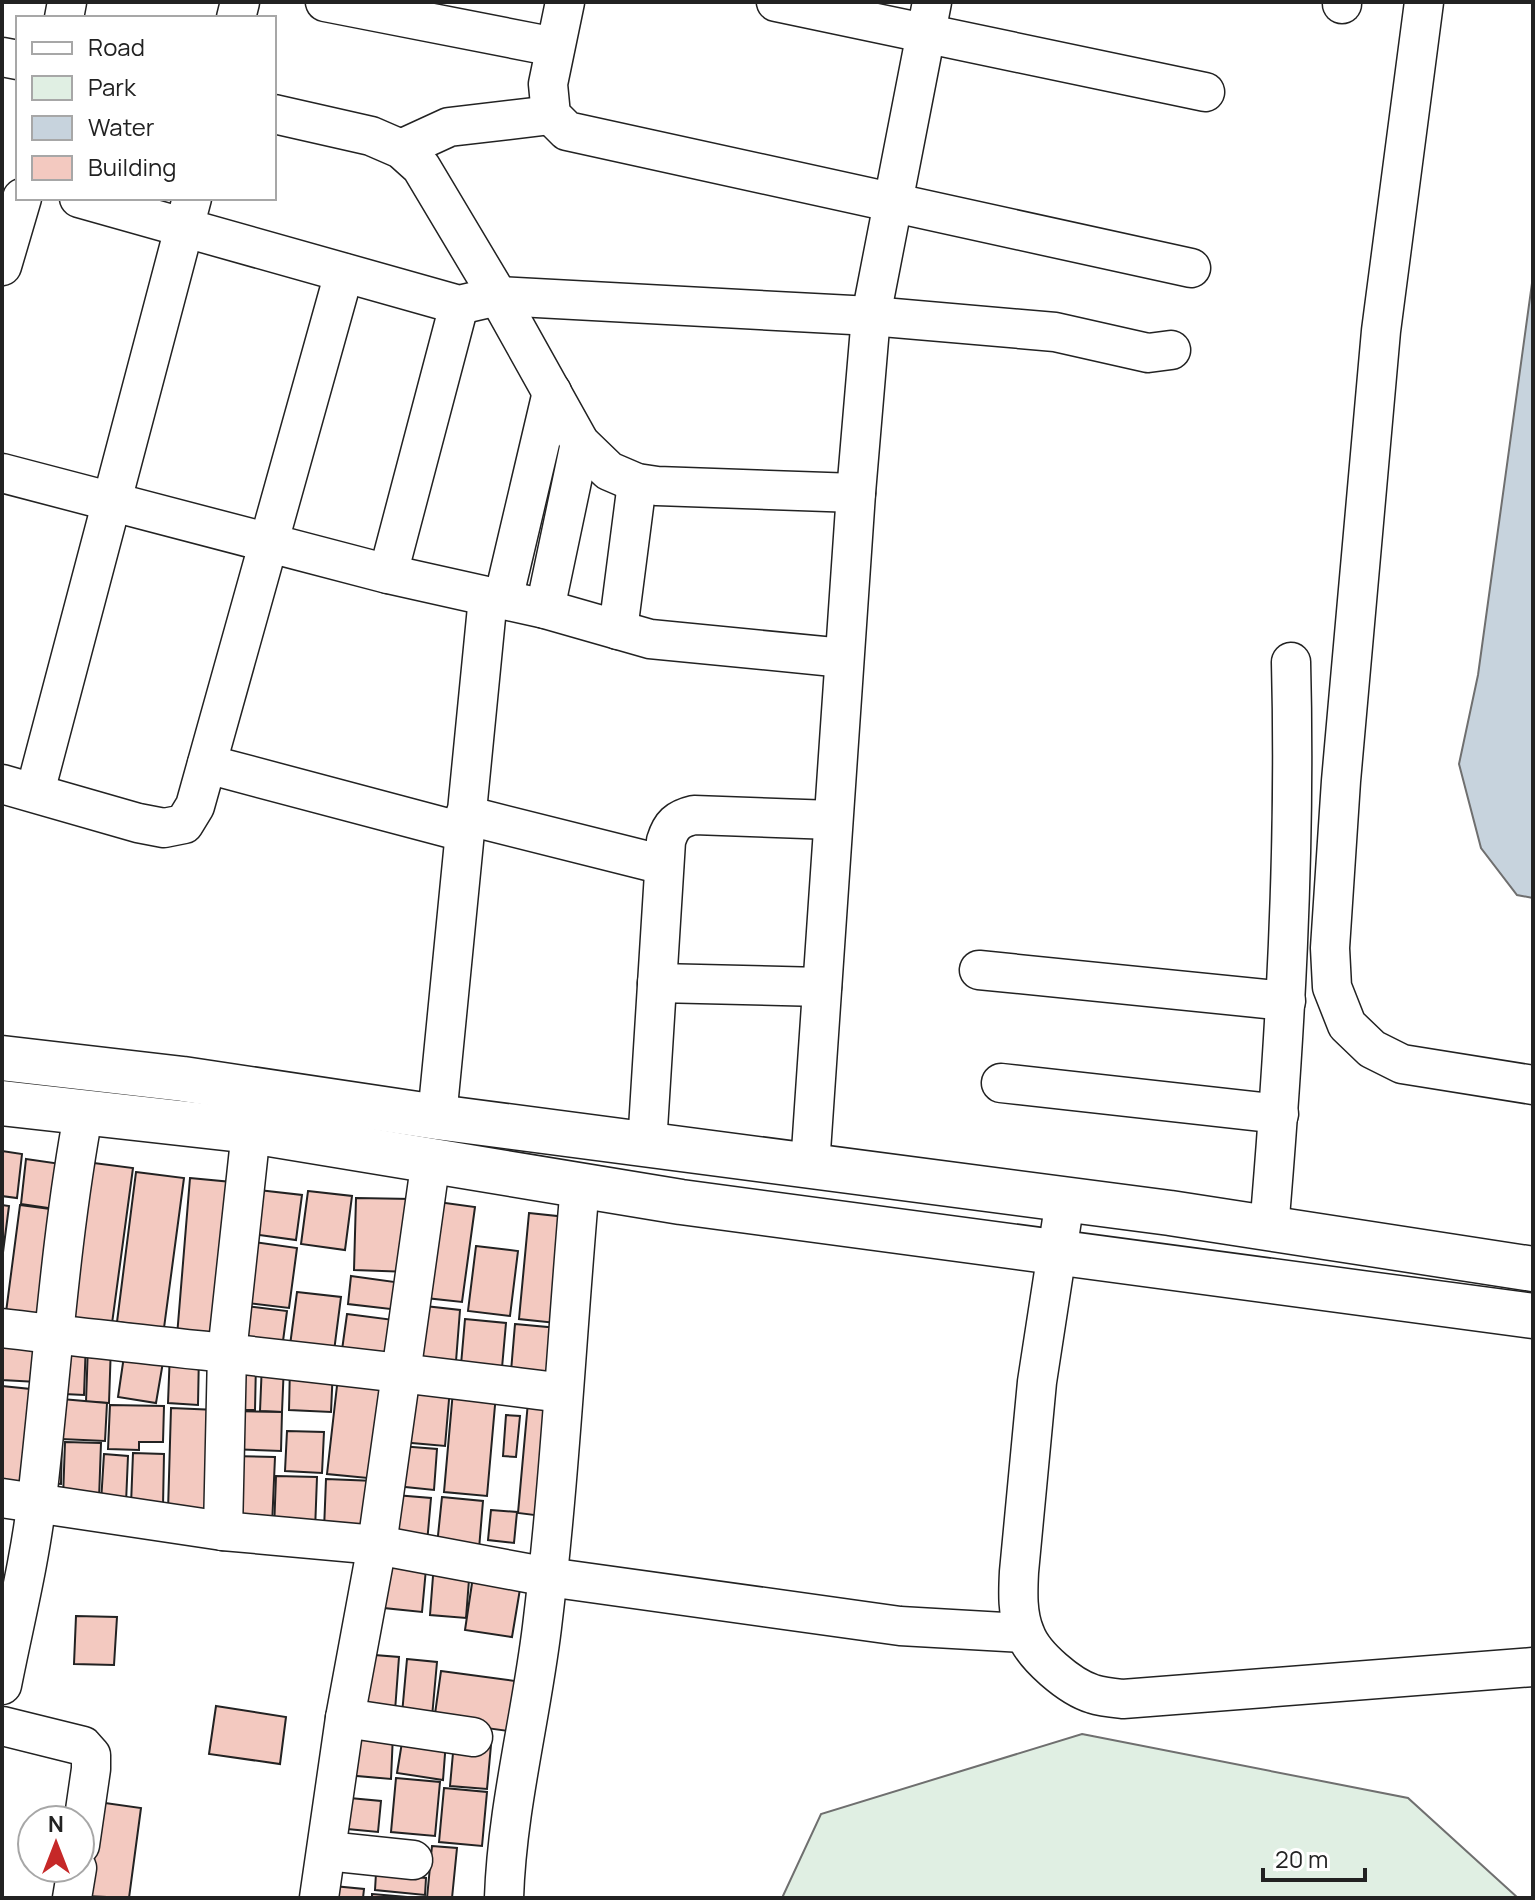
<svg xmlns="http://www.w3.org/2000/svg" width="1535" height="1900" font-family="Manrope,sans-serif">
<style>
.green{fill:#e0efe3;stroke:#6f6f6f;stroke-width:2}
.water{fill:#c7d3dd;stroke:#6f6f6f;stroke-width:2}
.building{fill:#f3c9c0;stroke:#222;stroke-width:2}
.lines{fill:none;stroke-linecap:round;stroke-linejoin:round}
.minor-casing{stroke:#222;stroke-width:41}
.major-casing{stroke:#222;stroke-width:47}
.minor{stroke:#fff;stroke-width:38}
.major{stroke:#fff;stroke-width:44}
</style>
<rect width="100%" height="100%" fill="#fff"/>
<polygon class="green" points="1082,1734 1408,1798 1518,1898 782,1898 821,1814"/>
<polygon class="water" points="1533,276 1533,898 1517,895 1481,848 1459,764 1478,675"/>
<g class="building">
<polygon points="2,1151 22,1154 17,1198 2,1196"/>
<polygon points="26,1159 61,1164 55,1209 21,1204"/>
<polygon points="86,1162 133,1168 111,1331 65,1325"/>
<polygon points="136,1172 184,1178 164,1328 117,1322"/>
<polygon points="190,1178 242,1183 228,1341 177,1336"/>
<polygon points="250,1189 302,1195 296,1240 245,1233"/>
<polygon points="308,1191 352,1196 345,1250 301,1244"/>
<polygon points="356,1198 412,1199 410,1272 354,1270"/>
<polygon points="438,1202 475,1207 462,1302 426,1298"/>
<polygon points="2,1205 9,1206 2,1260"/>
<polygon points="20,1205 58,1210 43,1325 5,1320"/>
<polygon points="529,1213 566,1217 556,1323 519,1319"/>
<polygon points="247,1241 297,1248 289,1308 239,1302"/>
<polygon points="476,1246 518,1251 510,1316 468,1311"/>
<polygon points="351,1276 402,1283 399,1310 348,1304"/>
<polygon points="297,1292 341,1297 333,1359 289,1353"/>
<polygon points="416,1305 460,1310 455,1374 410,1370"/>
<polygon points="246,1306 287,1311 281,1356 240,1350"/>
<polygon points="347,1314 394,1320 389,1356 342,1350"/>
<polygon points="465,1319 506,1323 501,1379 460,1376"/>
<polygon points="515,1324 558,1328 552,1386 510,1383"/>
<polygon points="2,1338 39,1340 37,1382 2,1380"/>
<polygon points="66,1340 86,1341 84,1395 64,1394"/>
<polygon points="88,1345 111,1345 109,1403 86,1402"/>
<polygon points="170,1351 199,1352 198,1405 168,1403"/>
<polygon points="124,1356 163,1362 156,1403 118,1397"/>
<polygon points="234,1361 256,1362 255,1410 233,1410"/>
<polygon points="262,1363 284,1364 282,1412 260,1411"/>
<polygon points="290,1366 333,1368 331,1412 289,1410"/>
<polygon points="338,1377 388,1382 378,1479 327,1474"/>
<polygon points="406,1384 450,1388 445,1446 401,1442"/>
<polygon points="2,1386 40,1390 30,1490 2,1488"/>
<polygon points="453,1391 496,1394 487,1496 444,1492"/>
<polygon points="50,1398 107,1403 105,1441 62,1439 61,1484 47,1483"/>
<polygon points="528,1402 552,1405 542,1516 518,1513"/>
<polygon points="110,1405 164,1406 163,1442 139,1442 139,1450 108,1449"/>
<polygon points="171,1408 217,1410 213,1513 168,1511"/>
<polygon points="230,1411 282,1412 281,1451 228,1449"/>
<polygon points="506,1415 520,1416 516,1457 503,1456"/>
<polygon points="287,1431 324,1432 322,1473 285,1471"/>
<polygon points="65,1442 101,1443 99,1499 63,1498"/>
<polygon points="400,1446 437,1449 434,1490 396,1486"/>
<polygon points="133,1453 164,1454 163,1506 131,1505"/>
<polygon points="104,1454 128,1456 126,1503 101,1502"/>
<polygon points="229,1456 275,1457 272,1526 226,1525"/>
<polygon points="276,1476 317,1477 315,1531 274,1530"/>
<polygon points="326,1479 375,1481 373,1532 324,1530"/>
<polygon points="395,1495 431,1498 427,1543 391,1540"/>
<polygon points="442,1497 483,1501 479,1549 437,1545"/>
<polygon points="491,1510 517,1512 514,1543 488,1540"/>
<polygon points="390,1554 427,1558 422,1612 384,1608"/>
<polygon points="434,1563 470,1567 466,1618 430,1615"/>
<polygon points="474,1570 522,1577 512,1637 465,1630"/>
<polygon points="76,1616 117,1617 114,1665 74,1664"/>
<polygon points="362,1654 399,1657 395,1711 357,1709"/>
<polygon points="407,1659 437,1662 432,1717 402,1714"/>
<polygon points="441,1671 515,1681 508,1731 434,1721"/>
<polygon points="216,1706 286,1717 280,1764 209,1754"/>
<polygon points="352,1724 393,1734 391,1779 346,1775"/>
<polygon points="403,1736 446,1741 443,1780 397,1773"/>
<polygon points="454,1742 491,1745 487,1789 450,1786"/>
<polygon points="396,1778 440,1782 435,1836 391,1832"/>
<polygon points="444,1788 487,1792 482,1846 439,1842"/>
<polygon points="339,1797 381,1801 378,1832 337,1828"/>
<polygon points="98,1802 141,1808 129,1898 85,1896"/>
<polygon points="432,1846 457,1848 452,1898 427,1898"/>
<polygon points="376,1873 426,1878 425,1895 375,1890"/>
<polygon points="323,1885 364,1889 363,1898 322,1898"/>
<polygon points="372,1894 419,1898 372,1898"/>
</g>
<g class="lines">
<defs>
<g id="minor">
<polyline points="325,2 555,47"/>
<polyline points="565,2 548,84 551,115 567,131 1191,268"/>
<polyline points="776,2 1205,92"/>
<polyline points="1424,2 1381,331 1341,781 1330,948 1332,987 1347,1025 1372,1049 1402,1064 1533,1085"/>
<polyline points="1342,4 1342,2"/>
<polyline points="64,18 67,2"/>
<polyline points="236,18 240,2"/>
<polyline points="2,57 18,60"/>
<polyline points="274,114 371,136 401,149 421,167 498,296 580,443 609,471 637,483 657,486 856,493"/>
<polyline points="401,149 449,127 551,115"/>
<polyline points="79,198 459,305 498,296 871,316 1055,332 1148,353 1171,350"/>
<polyline points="2,266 22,198"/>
<polyline points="2,473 388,574 545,609 650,639 844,658"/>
<polyline points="388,574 459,305"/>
<polyline points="503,600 552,392"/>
<polyline points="545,609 580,443"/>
<polyline points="618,630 637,483"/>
<polyline points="207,764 463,832"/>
<polyline points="2,784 138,823 164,828 184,824 195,806 344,273"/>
<polyline points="35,792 192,198"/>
<polyline points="465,815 664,865"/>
<polyline points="979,970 1286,1001"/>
<polyline points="657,983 822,987"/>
<polyline points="1001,1083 1279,1114"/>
<polyline points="437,1117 488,597"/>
<path d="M647,1145L666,841C671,825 677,819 694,815L833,820"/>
<polyline points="810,1166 856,493 871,316 932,2"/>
<path d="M1065,1200L1037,1382L1019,1572C1018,1592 1017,1614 1025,1633C1033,1656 1070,1687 1093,1694C1102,1697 1113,1698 1123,1699L1533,1667"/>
<path d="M1269,1229C1285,1040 1296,852 1291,662"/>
<path d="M2,1328C189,1350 376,1368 562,1393"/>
<polyline points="2,1498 223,1531 377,1545 548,1577 900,1626 1024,1633"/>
<polyline points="223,1531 227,1353 251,1131"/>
<path d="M2,1685C14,1624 30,1561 37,1499C52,1369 60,1238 84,1110"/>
<polyline points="345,1718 473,1737"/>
<polyline points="2,1726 83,1746 91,1755 91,1769 80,1845"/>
<polyline points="327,1851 413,1860"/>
<polyline points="72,1898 77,1868"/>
<polyline points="319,1898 345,1718 377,1545 431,1159"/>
<path d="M504,1898C507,1807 531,1718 542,1627C560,1480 567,1332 580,1185"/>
</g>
<g id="major">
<polyline points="2,1058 183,1079 437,1117 1170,1213 1533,1269"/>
<polyline points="2,1103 251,1131 681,1202 1533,1316"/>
</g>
</defs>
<use href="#minor" class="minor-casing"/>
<use href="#major" class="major-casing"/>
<use href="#minor" class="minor"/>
<use href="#major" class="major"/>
</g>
<rect width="1535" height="1900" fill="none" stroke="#222222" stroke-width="8"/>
<rect x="16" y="16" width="260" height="184" fill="#ffffff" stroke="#a7a7a7" stroke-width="2"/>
<rect x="32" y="42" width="40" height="12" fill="#ffffff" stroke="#a7a7a7" stroke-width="2"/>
<text x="88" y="56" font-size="24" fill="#222222">Road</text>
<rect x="32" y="76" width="40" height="24" fill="#e0efe3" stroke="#a7a7a7" stroke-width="2"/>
<text x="88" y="96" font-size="24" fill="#222222">Park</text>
<rect x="32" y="116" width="40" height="24" fill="#c7d3dd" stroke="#a7a7a7" stroke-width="2"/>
<text x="88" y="136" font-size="24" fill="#222222">Water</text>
<rect x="32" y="156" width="40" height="24" fill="#f3c9c0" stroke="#a7a7a7" stroke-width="2"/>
<text x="88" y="176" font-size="24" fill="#222222">Building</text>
<g transform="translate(56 1844)"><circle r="38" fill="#ffffff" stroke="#a7a7a7" stroke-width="2"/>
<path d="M0-6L14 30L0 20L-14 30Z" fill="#c62828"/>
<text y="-12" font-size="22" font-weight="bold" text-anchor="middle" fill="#222222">N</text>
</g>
<path d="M1263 1868v12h102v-12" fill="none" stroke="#222222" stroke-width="4"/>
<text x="1275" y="1868" font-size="24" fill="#222222" stroke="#ffffff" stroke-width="6" paint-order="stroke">20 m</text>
</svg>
